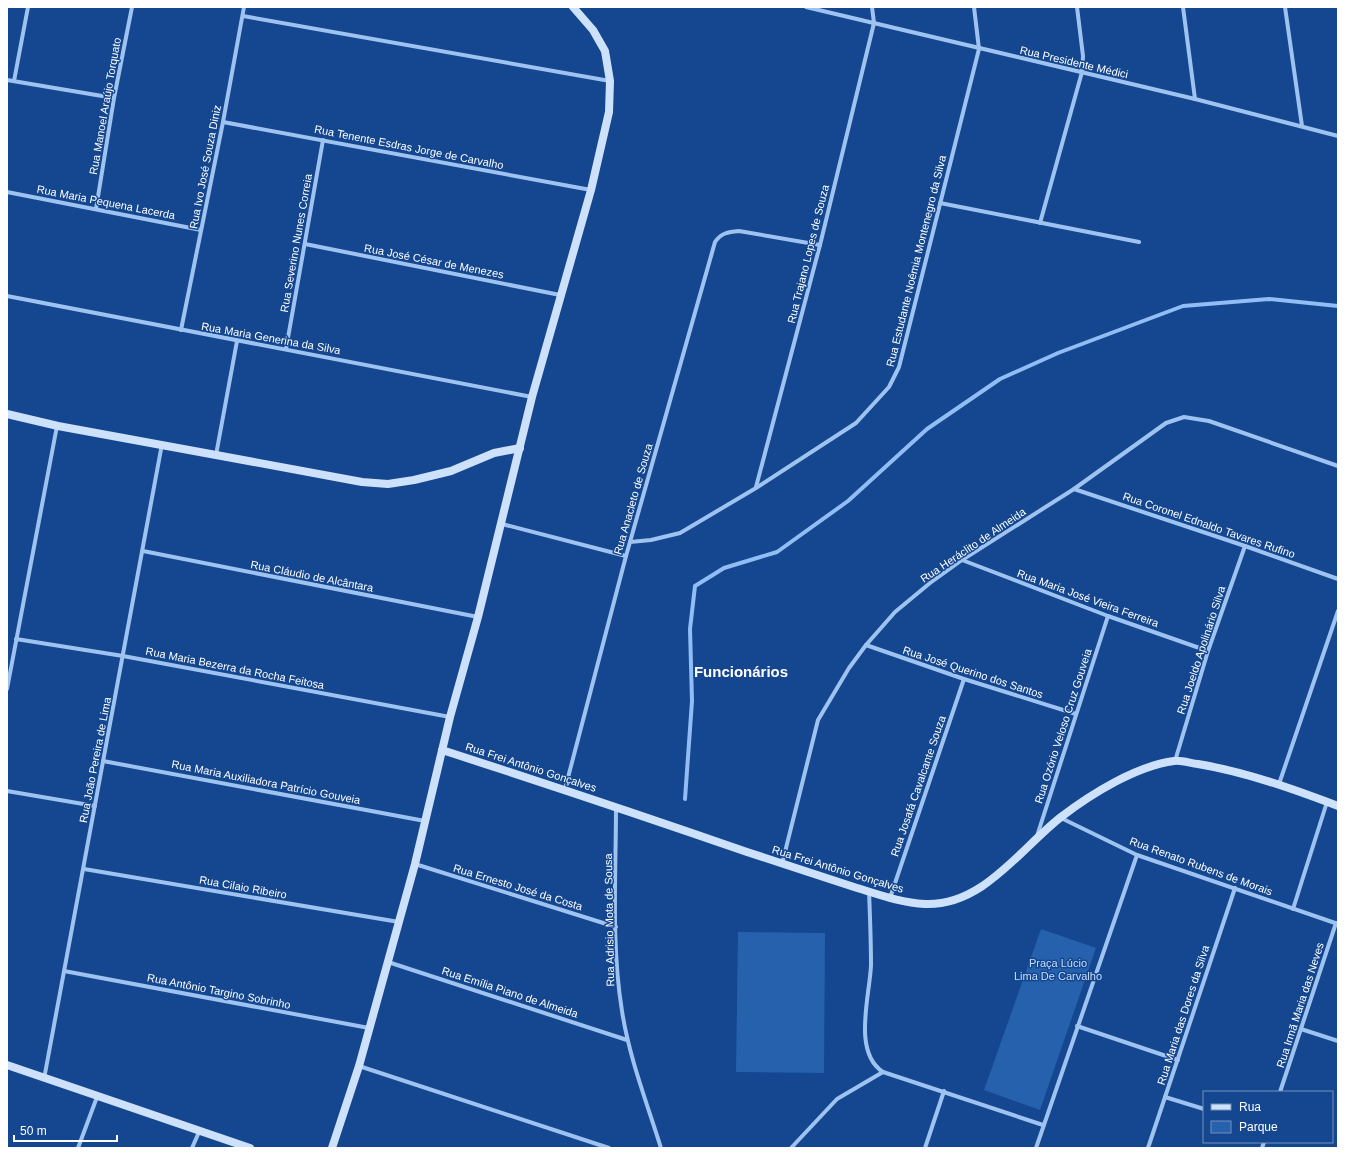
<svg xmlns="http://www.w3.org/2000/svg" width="1345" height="1155" font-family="Helvetica,sans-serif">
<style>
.green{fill:#2661ae}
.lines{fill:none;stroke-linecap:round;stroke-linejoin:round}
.stream{stroke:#91bdf4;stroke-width:4}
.street{stroke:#9fc3f1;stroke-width:4}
.secondary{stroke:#cde1fb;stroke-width:8}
.labels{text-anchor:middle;stroke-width:3;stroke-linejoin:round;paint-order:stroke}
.street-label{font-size:11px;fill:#fff;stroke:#14478f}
.park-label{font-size:11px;fill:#c6ddfc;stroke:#14478f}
.district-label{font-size:15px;font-weight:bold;fill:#fff;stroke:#14478f}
</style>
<rect width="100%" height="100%" fill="#14478f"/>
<g class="green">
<polygon points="1041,929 1096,948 1040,1110 984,1090"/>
<polygon points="738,932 825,933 824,1073 736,1072"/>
</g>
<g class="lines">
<polyline class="stream" points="685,799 692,701 690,629 695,586 724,568 777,552 848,501 927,429 1000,379 1058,353 1183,306 1269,299 1338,306"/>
<g class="street">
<polyline points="806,7 1195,99 1338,136"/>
<polyline points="1183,7 1195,99"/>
<polyline points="1285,7 1302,126"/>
<polyline points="243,16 610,81"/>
<polyline points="7,80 114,98"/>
<polyline points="14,81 28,7"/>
<polyline points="223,122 591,190"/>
<polyline points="7,192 201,230"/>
<polyline points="940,203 1139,242"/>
<polyline points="96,209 114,98 132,7"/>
<polyline points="1040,223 1082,72 1083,56 1077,7"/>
<polyline points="305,244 560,295"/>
<polyline points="7,296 532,397"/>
<polyline points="181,330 223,122 244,7"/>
<polyline points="286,349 323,140"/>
<polyline points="216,455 237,341"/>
<polyline points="756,487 820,245 874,23 872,7"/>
<polyline points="1074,489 1245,546 1338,579"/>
<polyline points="502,524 626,556"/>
<polyline points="630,542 651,540 680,533 756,488 856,423 889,387 899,367 979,49 974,7"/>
<polyline points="143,551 478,617"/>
<polyline points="962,560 1108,616 1208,651"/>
<polyline points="16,639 123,656 450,717"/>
<polyline points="866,645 964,679 1076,714"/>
<polyline points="7,689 57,426"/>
<polyline points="103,761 425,821"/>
<polyline points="1175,761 1208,651 1245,546"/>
<polyline points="1279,784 1338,611"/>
<path d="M565,789L626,556L715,242C721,233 728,232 739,231L820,245"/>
<polyline points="7,791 95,806"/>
<path d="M616,807C616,874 611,944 622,1011C629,1057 647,1103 661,1148"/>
<polyline points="1061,818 1137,855 1338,924"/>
<polyline points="1037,836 1108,616"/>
<polyline points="415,864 616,927"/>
<polyline points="782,864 818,720 849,668 866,645 895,612 930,583 962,560 1074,489 1166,423 1184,417 1209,421 1338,466"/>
<polyline points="84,869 399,922"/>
<path d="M869,891C870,916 871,940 871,965C870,995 852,1052 883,1072L1043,1125"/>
<polyline points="890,898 964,679"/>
<polyline points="1293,909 1327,802"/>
<polyline points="388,962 627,1040"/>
<polyline points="64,971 369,1028"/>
<polyline points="1077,1026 1178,1060"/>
<polyline points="1301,1029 1338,1041"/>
<polyline points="359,1066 609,1148"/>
<polyline points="44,1079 162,444"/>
<polyline points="1280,1092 1336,923"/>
<polyline points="1165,1097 1204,1109"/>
<polyline points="78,1148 97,1097"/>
<polyline points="192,1148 199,1132"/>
<polyline points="791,1148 837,1099 883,1072"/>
<polyline points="925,1148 944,1091"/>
<polyline points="1036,1148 1137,855"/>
<polyline points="1148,1148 1235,888"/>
<polyline points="1262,1148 1264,1142"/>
</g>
<g class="secondary">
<polyline points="7,414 58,426 216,455 362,482 388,484 414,480 451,471 494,453 520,448"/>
<path d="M442,750C544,783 646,817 747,852C783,864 818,875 854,887C877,894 901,903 925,904C983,906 1020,849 1061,817C1091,794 1136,766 1174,761C1181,760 1190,763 1198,764C1246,772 1293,789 1338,806"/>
<polyline points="7,1065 250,1148"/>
<polyline points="332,1148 359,1066 415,864 450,717 478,617 532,397 591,190 609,112 610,81 605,51 593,30 573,7"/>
</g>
</g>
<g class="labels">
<g class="street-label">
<text transform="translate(1074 62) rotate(13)" y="4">Rua Presidente Médici</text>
<text transform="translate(105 106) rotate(-80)" y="4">Rua Manoel Araújo Torquato</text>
<text transform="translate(409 147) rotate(11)" y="4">Rua Tenente Esdras Jorge de Carvalho</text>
<text transform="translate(205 167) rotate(-79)" y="4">Rua Ivo José Souza Diniz</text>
<text transform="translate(106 202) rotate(11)" y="4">Rua Maria Pequena Lacerda</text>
<text transform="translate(296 243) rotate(-80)" y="4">Rua Severino Nunes Correia</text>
<text transform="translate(808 254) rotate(-76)" y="4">Rua Trajano Lopes de Souza</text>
<text transform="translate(434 261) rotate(11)" y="4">Rua José César de Menezes</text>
<text transform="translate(916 261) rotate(-76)" y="4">Rua Estudante Noêmia Montenegro da Silva</text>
<text transform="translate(271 338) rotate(10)" y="4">Rua Maria Generina da Silva</text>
<text transform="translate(633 499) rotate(-74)" y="4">Rua Anacleto de Souza</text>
<text transform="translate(1209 525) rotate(19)" y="4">Rua Coronel Ednaldo Tavares Rufino</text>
<text transform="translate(973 545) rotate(-34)" y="4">Rua Heráclito de Almeida</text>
<text transform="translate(312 576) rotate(11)" y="4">Rua Cláudio de Alcântara</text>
<text transform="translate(1088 598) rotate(20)" y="4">Rua Maria José Vieira Ferreira</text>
<text transform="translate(1201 650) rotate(-72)" y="4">Rua Joeldo Apolinário Silva</text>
<text transform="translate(235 668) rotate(11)" y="4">Rua Maria Bezerra da Rocha Feitosa</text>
<text transform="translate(973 672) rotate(18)" y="4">Rua José Querino dos Santos</text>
<text transform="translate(1063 726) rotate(-72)" y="4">Rua Ozório Veloso Cruz Gouveia</text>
<text transform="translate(95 760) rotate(-79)" y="4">Rua João Pereira de Lima</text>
<text transform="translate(531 767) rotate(18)" y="4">Rua Frei Antônio Gonçalves</text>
<text transform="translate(266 782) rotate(11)" y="4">Rua Maria Auxiliadora Patrício Gouveia</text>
<text transform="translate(918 786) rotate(-71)" y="4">Rua Josafá Cavalcante Souza</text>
<text transform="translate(1201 866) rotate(20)" y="4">Rua Renato Rubens de Morais</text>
<text transform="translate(838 869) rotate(17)" y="4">Rua Frei Antônio Gonçalves</text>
<text transform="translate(243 887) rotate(10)" y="4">Rua Cilaio Ribeiro</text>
<text transform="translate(518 887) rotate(17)" y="4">Rua Ernesto José da Costa</text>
<text transform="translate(609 920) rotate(-91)" y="4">Rua Adrisio Mota de Sousa</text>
<text transform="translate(219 991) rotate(11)" y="4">Rua Antônio Targino Sobrinho</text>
<text transform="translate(510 992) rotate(18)" y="4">Rua Emília Piano de Almeida</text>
<text transform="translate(1300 1005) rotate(-72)" y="4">Rua Irmã Maria das Neves</text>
<text transform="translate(1183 1015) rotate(-72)" y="4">Rua Maria das Dores da Silva</text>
</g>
<g class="park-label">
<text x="1058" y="967">Praça Lúcio<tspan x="1058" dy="13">Lima De Carvalho</tspan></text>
</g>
<g class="district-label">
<text x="741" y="677">Funcionários</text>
</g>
</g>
<rect width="1345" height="1155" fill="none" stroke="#ffffff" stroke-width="16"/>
<rect x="1203" y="1091" width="130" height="52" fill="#14478f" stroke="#7291bc"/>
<rect x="1211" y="1104" width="20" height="6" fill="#cde1fb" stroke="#7291bc"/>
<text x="1239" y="1111" font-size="12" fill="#ffffff">Rua</text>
<rect x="1211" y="1121" width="20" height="12" fill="#2661ae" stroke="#7291bc"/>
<text x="1239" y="1131" font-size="12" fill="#ffffff">Parque</text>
<path d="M14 1135v6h103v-6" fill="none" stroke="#ffffff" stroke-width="2"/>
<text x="20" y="1135" font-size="12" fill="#ffffff" stroke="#14478f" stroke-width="3" paint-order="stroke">50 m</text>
</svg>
